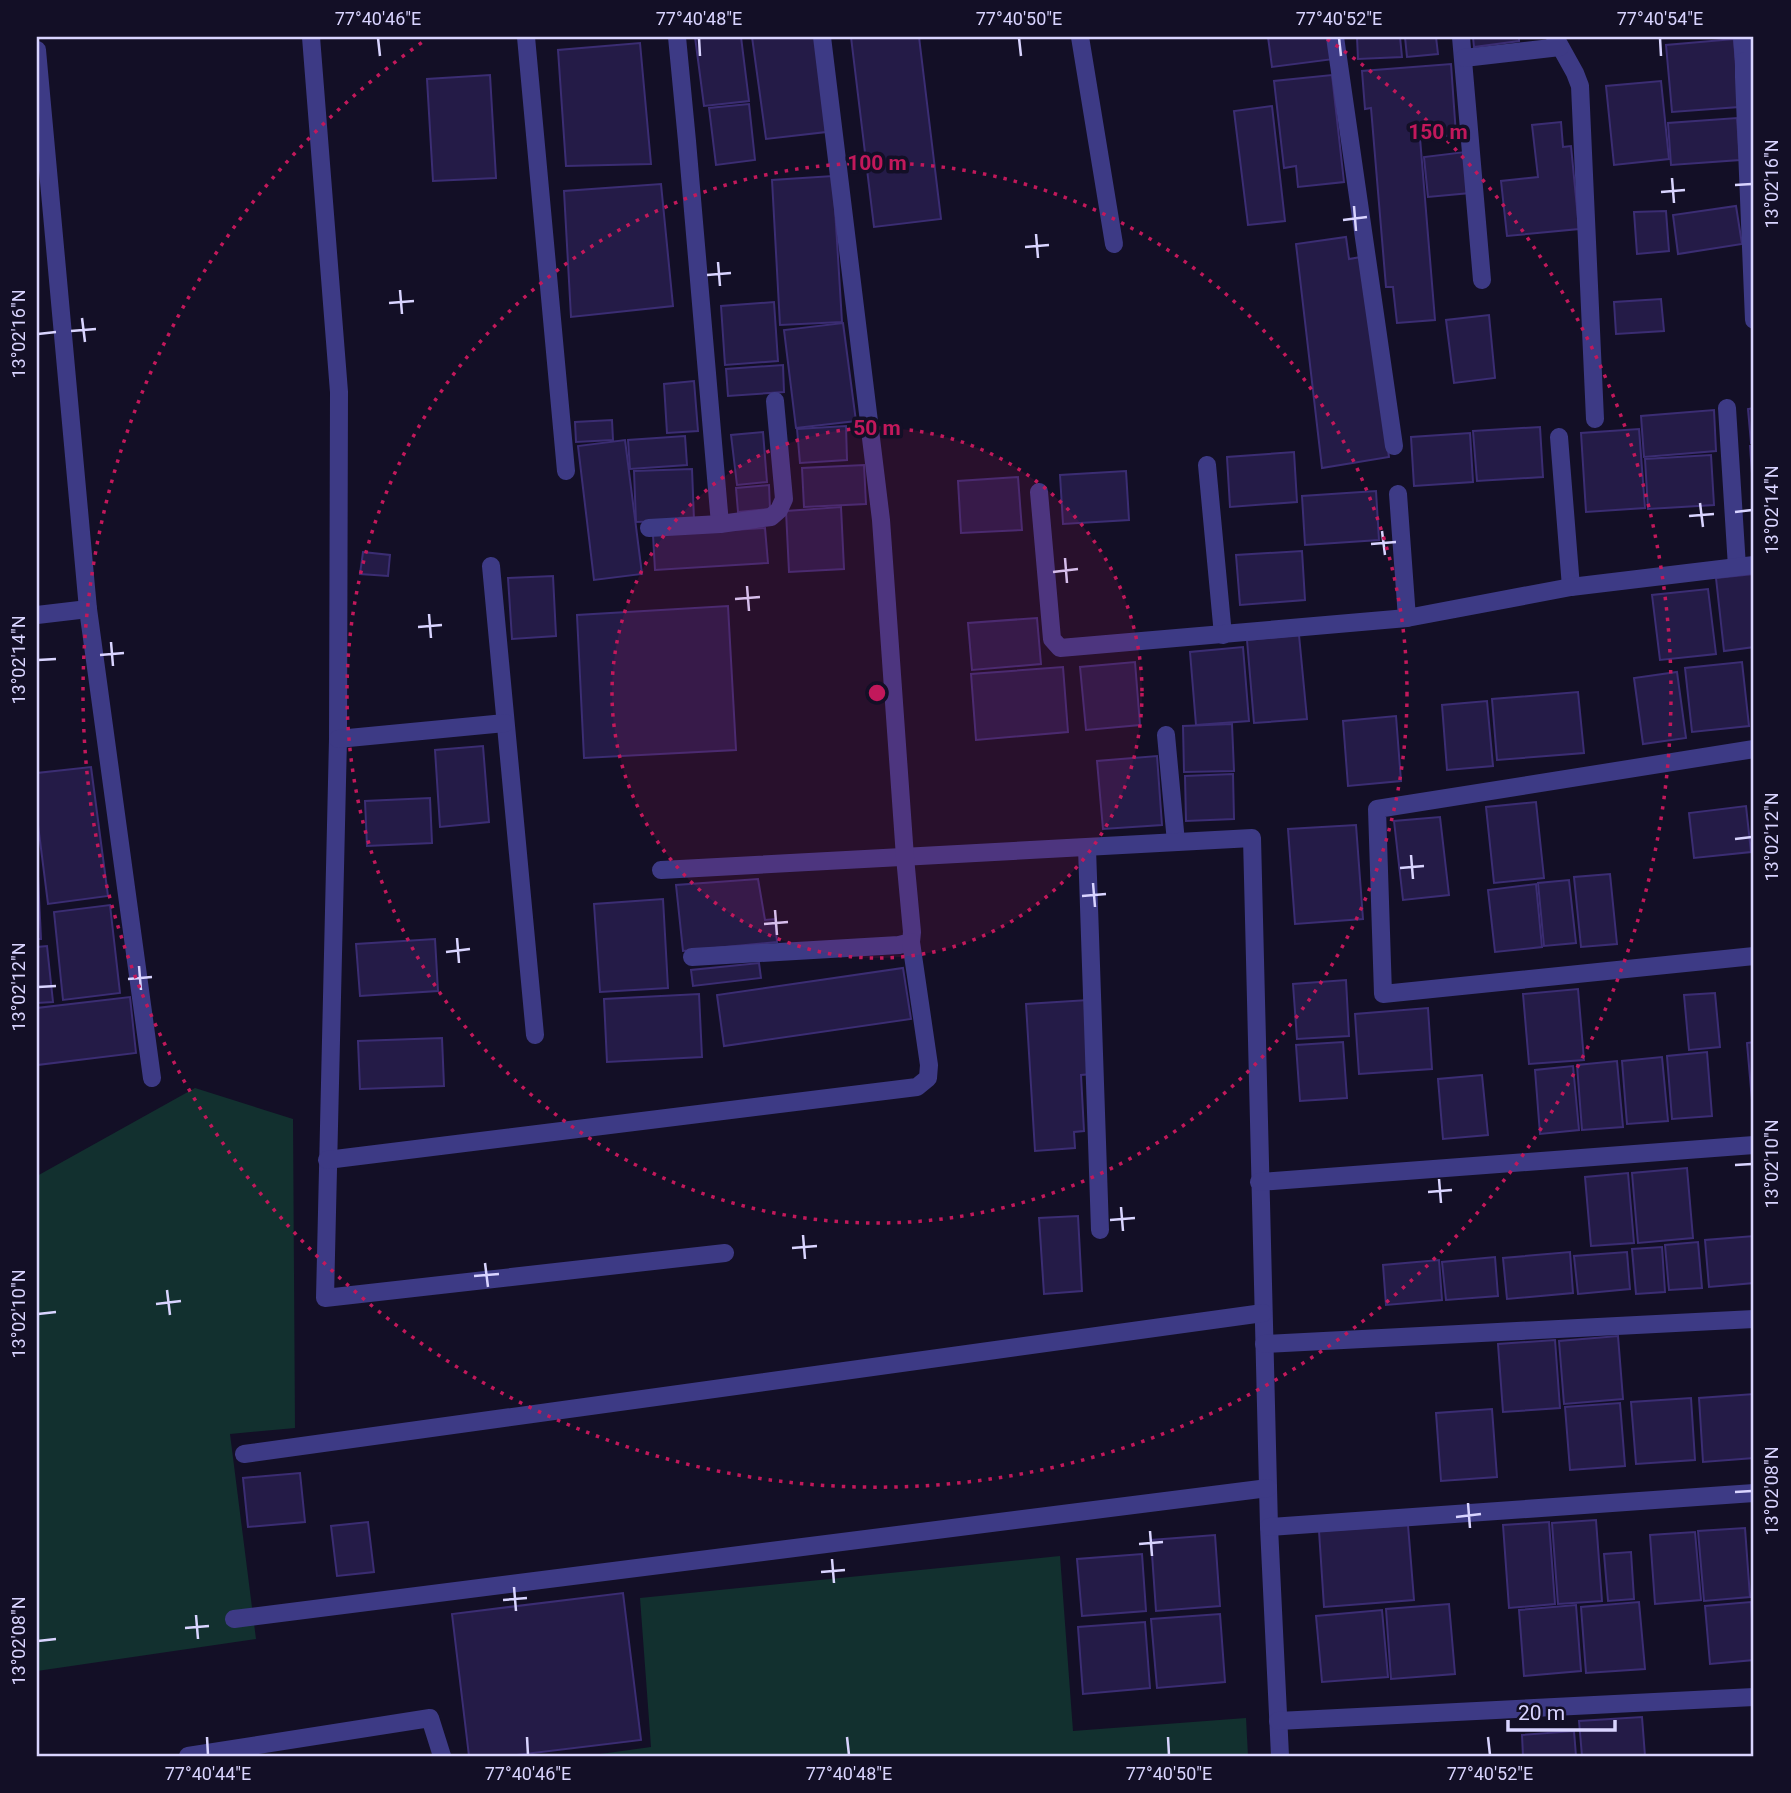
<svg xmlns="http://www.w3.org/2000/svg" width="1791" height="1793" font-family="Roboto,sans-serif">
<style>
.green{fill:#12302f}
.building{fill:#241b47;stroke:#3b2d73;stroke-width:2}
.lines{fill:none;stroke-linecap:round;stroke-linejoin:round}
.street{stroke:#3d3a85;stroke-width:18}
.ticks{fill:none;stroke:#d9d4ff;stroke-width:2.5}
.ring{fill:none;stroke:#c2185b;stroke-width:3.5;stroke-dasharray:3.5 7}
.centre{fill:#c2185b;stroke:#130f26;stroke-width:3.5}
.ring-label{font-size:21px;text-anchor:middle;font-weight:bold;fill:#c2185b;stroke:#130f26;stroke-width:7;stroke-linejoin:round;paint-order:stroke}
.neatline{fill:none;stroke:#d9d4ff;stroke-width:2.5}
.ticks-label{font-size:18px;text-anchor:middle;fill:#d9d4ff}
</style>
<rect width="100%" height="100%" fill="#130f26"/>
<g class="green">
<polygon points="195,1088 293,1119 295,1428 230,1434 256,1639 37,1671 37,1176"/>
<polygon points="1060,1556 1073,1731 1246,1718 1248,1756 586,1756 651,1747 640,1598"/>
</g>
<g class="building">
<polygon points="695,37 741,37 749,101 704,106"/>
<polygon points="752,37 816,37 826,132 766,139"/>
<polygon points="851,37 919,37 941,219 874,227"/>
<polygon points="1268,37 1331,37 1334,59 1272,67"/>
<polygon points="1357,37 1400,37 1402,57 1358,59"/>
<polygon points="1405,37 1436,37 1438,54 1407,57"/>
<polygon points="1473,37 1519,37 1519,41 1474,47"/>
<polygon points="1734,39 1739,107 1672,112 1666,45"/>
<polygon points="640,43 651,164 566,166 558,50"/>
<polygon points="1451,64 1456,135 1420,138 1435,320 1397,323 1393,287 1386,287 1371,108 1365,109 1362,71"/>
<polygon points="490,75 496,178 433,181 427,79"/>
<polygon points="1332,75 1344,182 1298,187 1296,166 1284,168 1274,81"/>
<polygon points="1661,81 1669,159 1614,165 1606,86"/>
<polygon points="749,104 755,160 716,165 709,108"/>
<polygon points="1272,106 1285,221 1248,225 1234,111"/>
<polygon points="1737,118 1740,160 1671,165 1668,123"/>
<polygon points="1561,122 1563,147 1571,146 1579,229 1507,236 1501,181 1538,177 1532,125"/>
<polygon points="1465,152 1470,193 1428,197 1424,157"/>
<polygon points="833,176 842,322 780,325 772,180"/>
<polygon points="661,184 673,306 571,317 564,191"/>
<polygon points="1736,206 1742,244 1678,254 1673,215"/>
<polygon points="1666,211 1669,251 1637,254 1634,212"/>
<polygon points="1346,237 1349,259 1361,257 1389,457 1322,468 1296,244"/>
<polygon points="1661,299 1664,331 1616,334 1614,302"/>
<polygon points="774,302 778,361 725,365 721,306"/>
<polygon points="1489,315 1495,378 1454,383 1446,320"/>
<polygon points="843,323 856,421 796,428 784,330"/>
<polygon points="783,365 784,392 728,396 726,369"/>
<polygon points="694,381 698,431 667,433 664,384"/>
<polygon points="1754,408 1754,443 1751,443 1748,409"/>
<polygon points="1714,410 1716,451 1644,457 1641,416"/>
<polygon points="612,420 613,440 576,442 575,422"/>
<polygon points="846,426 847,460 800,463 797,429"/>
<polygon points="1540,427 1543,477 1477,481 1473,431"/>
<polygon points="1639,429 1645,508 1586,512 1581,433"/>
<polygon points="763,432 767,482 737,485 731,435"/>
<polygon points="1470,433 1473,482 1414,486 1411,437"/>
<polygon points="685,436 687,465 630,469 628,440"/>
<polygon points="625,440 642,574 594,580 578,446"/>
<polygon points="1750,446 1754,446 1754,487 1753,487"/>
<polygon points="1294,452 1297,502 1230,507 1227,457"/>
<polygon points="1711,455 1714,505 1648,509 1645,459"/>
<polygon points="864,465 866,504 804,507 802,468"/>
<polygon points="692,469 694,520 636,522 634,471"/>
<polygon points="1126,471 1129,520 1063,524 1060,475"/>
<polygon points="1018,477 1022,530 961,533 958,481"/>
<polygon points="769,485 770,509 738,512 736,488"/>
<polygon points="1376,491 1379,540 1305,545 1302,496"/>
<polygon points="841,507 844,569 789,572 786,511"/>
<polygon points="765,528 768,563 655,570 653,535"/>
<polygon points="1302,551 1305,600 1240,605 1236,555"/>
<polygon points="363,552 390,555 388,576 360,574"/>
<polygon points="1754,574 1754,647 1724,651 1716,578"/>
<polygon points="553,576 556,636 512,639 508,578"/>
<polygon points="1708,589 1716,654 1660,660 1652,595"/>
<polygon points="728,606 736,750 584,758 577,615"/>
<polygon points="1037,618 1041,664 972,670 968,623"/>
<polygon points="1299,635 1307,719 1254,723 1247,640"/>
<polygon points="1243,647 1249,721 1196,725 1190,652"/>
<polygon points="1135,662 1140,725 1086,730 1080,667"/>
<polygon points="1742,662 1749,726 1692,732 1685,668"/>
<polygon points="1063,667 1068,732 976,740 971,674"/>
<polygon points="1677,672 1686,738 1643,744 1634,678"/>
<polygon points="1578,692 1584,753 1497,760 1492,699"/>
<polygon points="1487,701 1493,766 1447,770 1442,705"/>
<polygon points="1396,716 1401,781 1348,786 1343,721"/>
<polygon points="1232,724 1234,771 1184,772 1183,726"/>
<polygon points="483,746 489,822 440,827 435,750"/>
<polygon points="1157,756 1162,825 1103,829 1097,761"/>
<polygon points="91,767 108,896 48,904 37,817 37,773"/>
<polygon points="1233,774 1234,819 1186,821 1185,776"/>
<polygon points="430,798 432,843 367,846 365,801"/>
<polygon points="1536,802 1544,878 1494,883 1486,807"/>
<polygon points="1746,806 1751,852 1694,858 1689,813"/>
<polygon points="1440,817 1449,895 1403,900 1394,821"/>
<polygon points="1356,825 1363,919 1295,924 1288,829"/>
<polygon points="37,855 41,939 37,939"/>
<polygon points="1610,874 1617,944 1581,947 1574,877"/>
<polygon points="758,879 765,920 775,919 777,942 683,951 676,885"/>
<polygon points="1569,880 1576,943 1544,946 1538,883"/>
<polygon points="1536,884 1542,947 1495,952 1488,890"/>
<polygon points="663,899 668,988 600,992 594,904"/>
<polygon points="110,905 120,993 63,1000 54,912"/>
<polygon points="435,939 438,991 360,996 356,944"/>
<polygon points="47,946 53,1002 37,1003 37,947"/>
<polygon points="759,963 761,978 693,986 691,970"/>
<polygon points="903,968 911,1019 724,1046 717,995"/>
<polygon points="1346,980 1349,1036 1297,1039 1293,984"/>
<polygon points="1578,989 1584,1060 1529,1064 1523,994"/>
<polygon points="1715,993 1720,1047 1689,1050 1684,995"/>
<polygon points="699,994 702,1057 607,1062 604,999"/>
<polygon points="130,997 136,1053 37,1065 37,1008"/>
<polygon points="1088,1000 1093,1074 1081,1075 1084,1131 1074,1132 1075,1148 1035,1151 1026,1004"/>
<polygon points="1428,1008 1432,1069 1359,1074 1355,1014"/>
<polygon points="442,1038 444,1086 360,1089 358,1041"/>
<polygon points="1343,1042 1347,1098 1300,1101 1296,1045"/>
<polygon points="1754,1042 1754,1112 1753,1112 1747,1043"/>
<polygon points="1707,1052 1712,1116 1672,1119 1667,1056"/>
<polygon points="1662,1057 1668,1121 1627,1124 1622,1061"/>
<polygon points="1617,1061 1623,1127 1582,1130 1577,1065"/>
<polygon points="1573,1066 1579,1130 1540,1134 1535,1070"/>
<polygon points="1482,1075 1488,1135 1443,1139 1438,1079"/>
<polygon points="1687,1168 1693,1238 1638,1243 1632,1173"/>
<polygon points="1628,1173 1634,1243 1591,1246 1585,1177"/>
<polygon points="1078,1216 1082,1291 1044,1294 1039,1218"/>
<polygon points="1754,1236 1754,1283 1709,1287 1705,1240"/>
<polygon points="1698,1242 1702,1288 1669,1290 1665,1245"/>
<polygon points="1662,1247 1665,1292 1636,1294 1632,1249"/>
<polygon points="1570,1252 1573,1293 1507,1299 1503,1258"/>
<polygon points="1627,1252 1630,1289 1578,1294 1574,1256"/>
<polygon points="1495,1257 1498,1296 1446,1300 1442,1262"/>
<polygon points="1439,1260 1442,1300 1386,1305 1383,1265"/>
<polygon points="1618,1336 1623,1399 1564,1404 1559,1341"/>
<polygon points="1555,1340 1560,1408 1503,1412 1498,1344"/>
<polygon points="1754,1394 1754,1458 1703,1462 1699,1398"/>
<polygon points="1691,1398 1695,1460 1636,1464 1631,1402"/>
<polygon points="1620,1403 1625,1466 1570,1470 1565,1407"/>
<polygon points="1492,1409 1497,1477 1441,1481 1436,1413"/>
<polygon points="300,1473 305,1522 248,1527 243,1478"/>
<polygon points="1596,1520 1602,1601 1558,1604 1552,1523"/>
<polygon points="368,1522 374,1572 337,1576 331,1526"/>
<polygon points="1549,1522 1555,1604 1509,1608 1503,1525"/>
<polygon points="1408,1525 1414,1600 1324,1607 1319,1531"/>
<polygon points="1745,1528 1750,1597 1704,1601 1698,1531"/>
<polygon points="1695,1532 1701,1600 1655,1604 1650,1535"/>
<polygon points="1215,1535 1220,1606 1156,1611 1151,1540"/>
<polygon points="1631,1552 1634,1599 1608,1601 1604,1554"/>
<polygon points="1142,1554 1146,1611 1082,1616 1077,1559"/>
<polygon points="623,1593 641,1740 508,1756 469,1756 452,1614"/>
<polygon points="1639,1602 1645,1669 1586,1673 1581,1607"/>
<polygon points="1751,1602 1754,1660 1710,1664 1705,1606"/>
<polygon points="1449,1604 1455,1674 1391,1679 1386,1609"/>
<polygon points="1576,1605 1581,1671 1524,1676 1519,1610"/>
<polygon points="1382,1610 1388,1677 1322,1682 1316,1616"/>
<polygon points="1220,1614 1225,1682 1157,1688 1151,1619"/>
<polygon points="1145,1622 1150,1688 1083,1694 1078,1627"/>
<polygon points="1642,1717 1645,1756 1582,1756 1579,1721"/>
<polygon points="1574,1731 1576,1756 1523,1756 1522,1735"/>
</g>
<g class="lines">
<g class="street">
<polyline points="311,37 339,392 338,739 325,1298 725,1253"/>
<polyline points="526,37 566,471"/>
<polyline points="677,37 687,141 720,524"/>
<polyline points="1080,37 1114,244"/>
<polyline points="1335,37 1394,446"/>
<polyline points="1461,37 1482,280"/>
<polyline points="1555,37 1575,73 1580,86 1595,419"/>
<polyline points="1742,37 1744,61"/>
<polyline points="37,50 88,609 152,1078"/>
<polyline points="1464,58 1560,47"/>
<polyline points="1754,61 1744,61 1744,77 1754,320"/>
<polyline points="1727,408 1737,567"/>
<polyline points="1559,437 1571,587"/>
<polyline points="1207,465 1223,635"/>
<polyline points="1039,492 1052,639 1060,648 1407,618"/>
<polyline points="1398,494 1407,618 1571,587 1754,565"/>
<polyline points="649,528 720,524 771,517 779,510 784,499 775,401"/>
<polyline points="491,566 535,1035"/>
<polyline points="37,615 88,609"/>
<polyline points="1166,735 1176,842"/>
<polyline points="338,739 505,723"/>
<polyline points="1754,749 1377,809 1383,994 1754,956"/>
<polyline points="1087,848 1100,1230"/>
<polyline points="661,870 1252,838 1269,1527 1280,1756"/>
<polyline points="692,957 899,945 911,942 912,932 905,857 881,520 822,37"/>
<polyline points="327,1160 917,1087 928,1078 929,1065 911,942"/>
<polyline points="1259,1182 1754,1145"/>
<polyline points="1264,1344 1754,1319"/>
<polyline points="244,1454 1263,1313"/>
<polyline points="1269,1527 1754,1493"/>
<polyline points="234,1619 1268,1488"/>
<polyline points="1278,1721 1754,1697"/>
<polyline points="188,1756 430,1718 442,1756"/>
</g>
</g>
<path class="ticks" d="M378,38L380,56M699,38L700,56M1019,38L1021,56M1339,38L1341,56M1660,38L1661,56M1672,178L1674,203M1735,185L1752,184M1661,192L1685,190M1354,206L1356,231M1343,220L1367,217M1036,234L1038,258M1025,247L1049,245M718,262L720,286M707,275L731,273M400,290L402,314M389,303L414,301M82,318L85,342M71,331L96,329M38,334L56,332M1700,503L1703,527M1735,512L1752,510M1689,516L1714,514M1382,531L1385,555M1371,544L1396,542M1065,558L1067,583M1053,572L1078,569M747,586L749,611M735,599L760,597M429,614L431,638M418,627L442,625M111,642L113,666M100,655L124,653M38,660L56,659M1735,839L1752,837M1411,855L1413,879M1400,868L1424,866M1093,883L1095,907M1082,896L1106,894M775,910L777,935M764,924L788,922M457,938L459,963M446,952L470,949M139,966L141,990M128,979L152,977M38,987L56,986M1735,1165L1752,1164M1439,1179L1441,1203M1428,1192L1452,1190M1121,1207L1123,1231M1110,1220L1135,1218M803,1235L805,1259M792,1248L817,1246M485,1263L488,1287M474,1276L499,1274M167,1290L170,1315M156,1304L181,1301M38,1314L56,1312M1735,1492L1752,1491M1468,1503L1470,1528M1456,1517L1481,1514M1150,1531L1152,1556M1139,1544L1163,1542M832,1559L834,1583M821,1572L845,1570M514,1587L516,1611M503,1600L527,1598M196,1615L198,1639M185,1628L209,1626M38,1641L56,1639M207,1737L208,1755M527,1737L528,1755M847,1737L849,1755M1168,1737L1169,1755M1488,1737L1490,1755"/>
<circle cx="877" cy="693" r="265" fill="#c2185b" fill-opacity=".12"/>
<g class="ring">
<circle cx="877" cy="693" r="265"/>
<circle cx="877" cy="693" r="530"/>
<path d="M1327 39A794 794 0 1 1 427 39"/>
</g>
<circle cx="877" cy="693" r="10" class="centre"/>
<g class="ring-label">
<text x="1438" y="139">150 m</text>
<text x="877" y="170">100 m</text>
<text x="877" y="435">50 m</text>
</g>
<rect width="1791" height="1793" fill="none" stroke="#130f26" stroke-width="77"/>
<path d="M1508 1720v10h107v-10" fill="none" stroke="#d9d4ff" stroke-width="3.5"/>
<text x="1518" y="1720" font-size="21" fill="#d9d4ff" stroke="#130f26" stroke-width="5" paint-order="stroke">20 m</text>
<rect x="38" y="38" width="1714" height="1717" class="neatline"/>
<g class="ticks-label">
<text x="378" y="25">77°40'46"E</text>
<text x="699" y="25">77°40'48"E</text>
<text x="1019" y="25">77°40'50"E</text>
<text x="1339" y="25">77°40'52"E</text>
<text x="1660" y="25">77°40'54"E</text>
<text transform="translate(1772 184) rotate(-90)" y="6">13°02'16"N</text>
<text transform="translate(19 334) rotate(-90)" y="6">13°02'16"N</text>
<text transform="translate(1772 510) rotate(-90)" y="6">13°02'14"N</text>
<text transform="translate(19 660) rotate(-90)" y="6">13°02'14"N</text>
<text transform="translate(1772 837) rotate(-90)" y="6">13°02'12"N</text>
<text transform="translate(19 987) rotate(-90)" y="6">13°02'12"N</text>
<text transform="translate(1772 1164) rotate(-90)" y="6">13°02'10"N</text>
<text transform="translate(19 1314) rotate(-90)" y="6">13°02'10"N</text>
<text transform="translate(1772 1491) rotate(-90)" y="6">13°02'08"N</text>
<text transform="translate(19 1641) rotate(-90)" y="6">13°02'08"N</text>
<text x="208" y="1780">77°40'44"E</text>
<text x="528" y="1780">77°40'46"E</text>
<text x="849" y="1780">77°40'48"E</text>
<text x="1169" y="1780">77°40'50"E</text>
<text x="1490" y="1780">77°40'52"E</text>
</g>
</svg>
